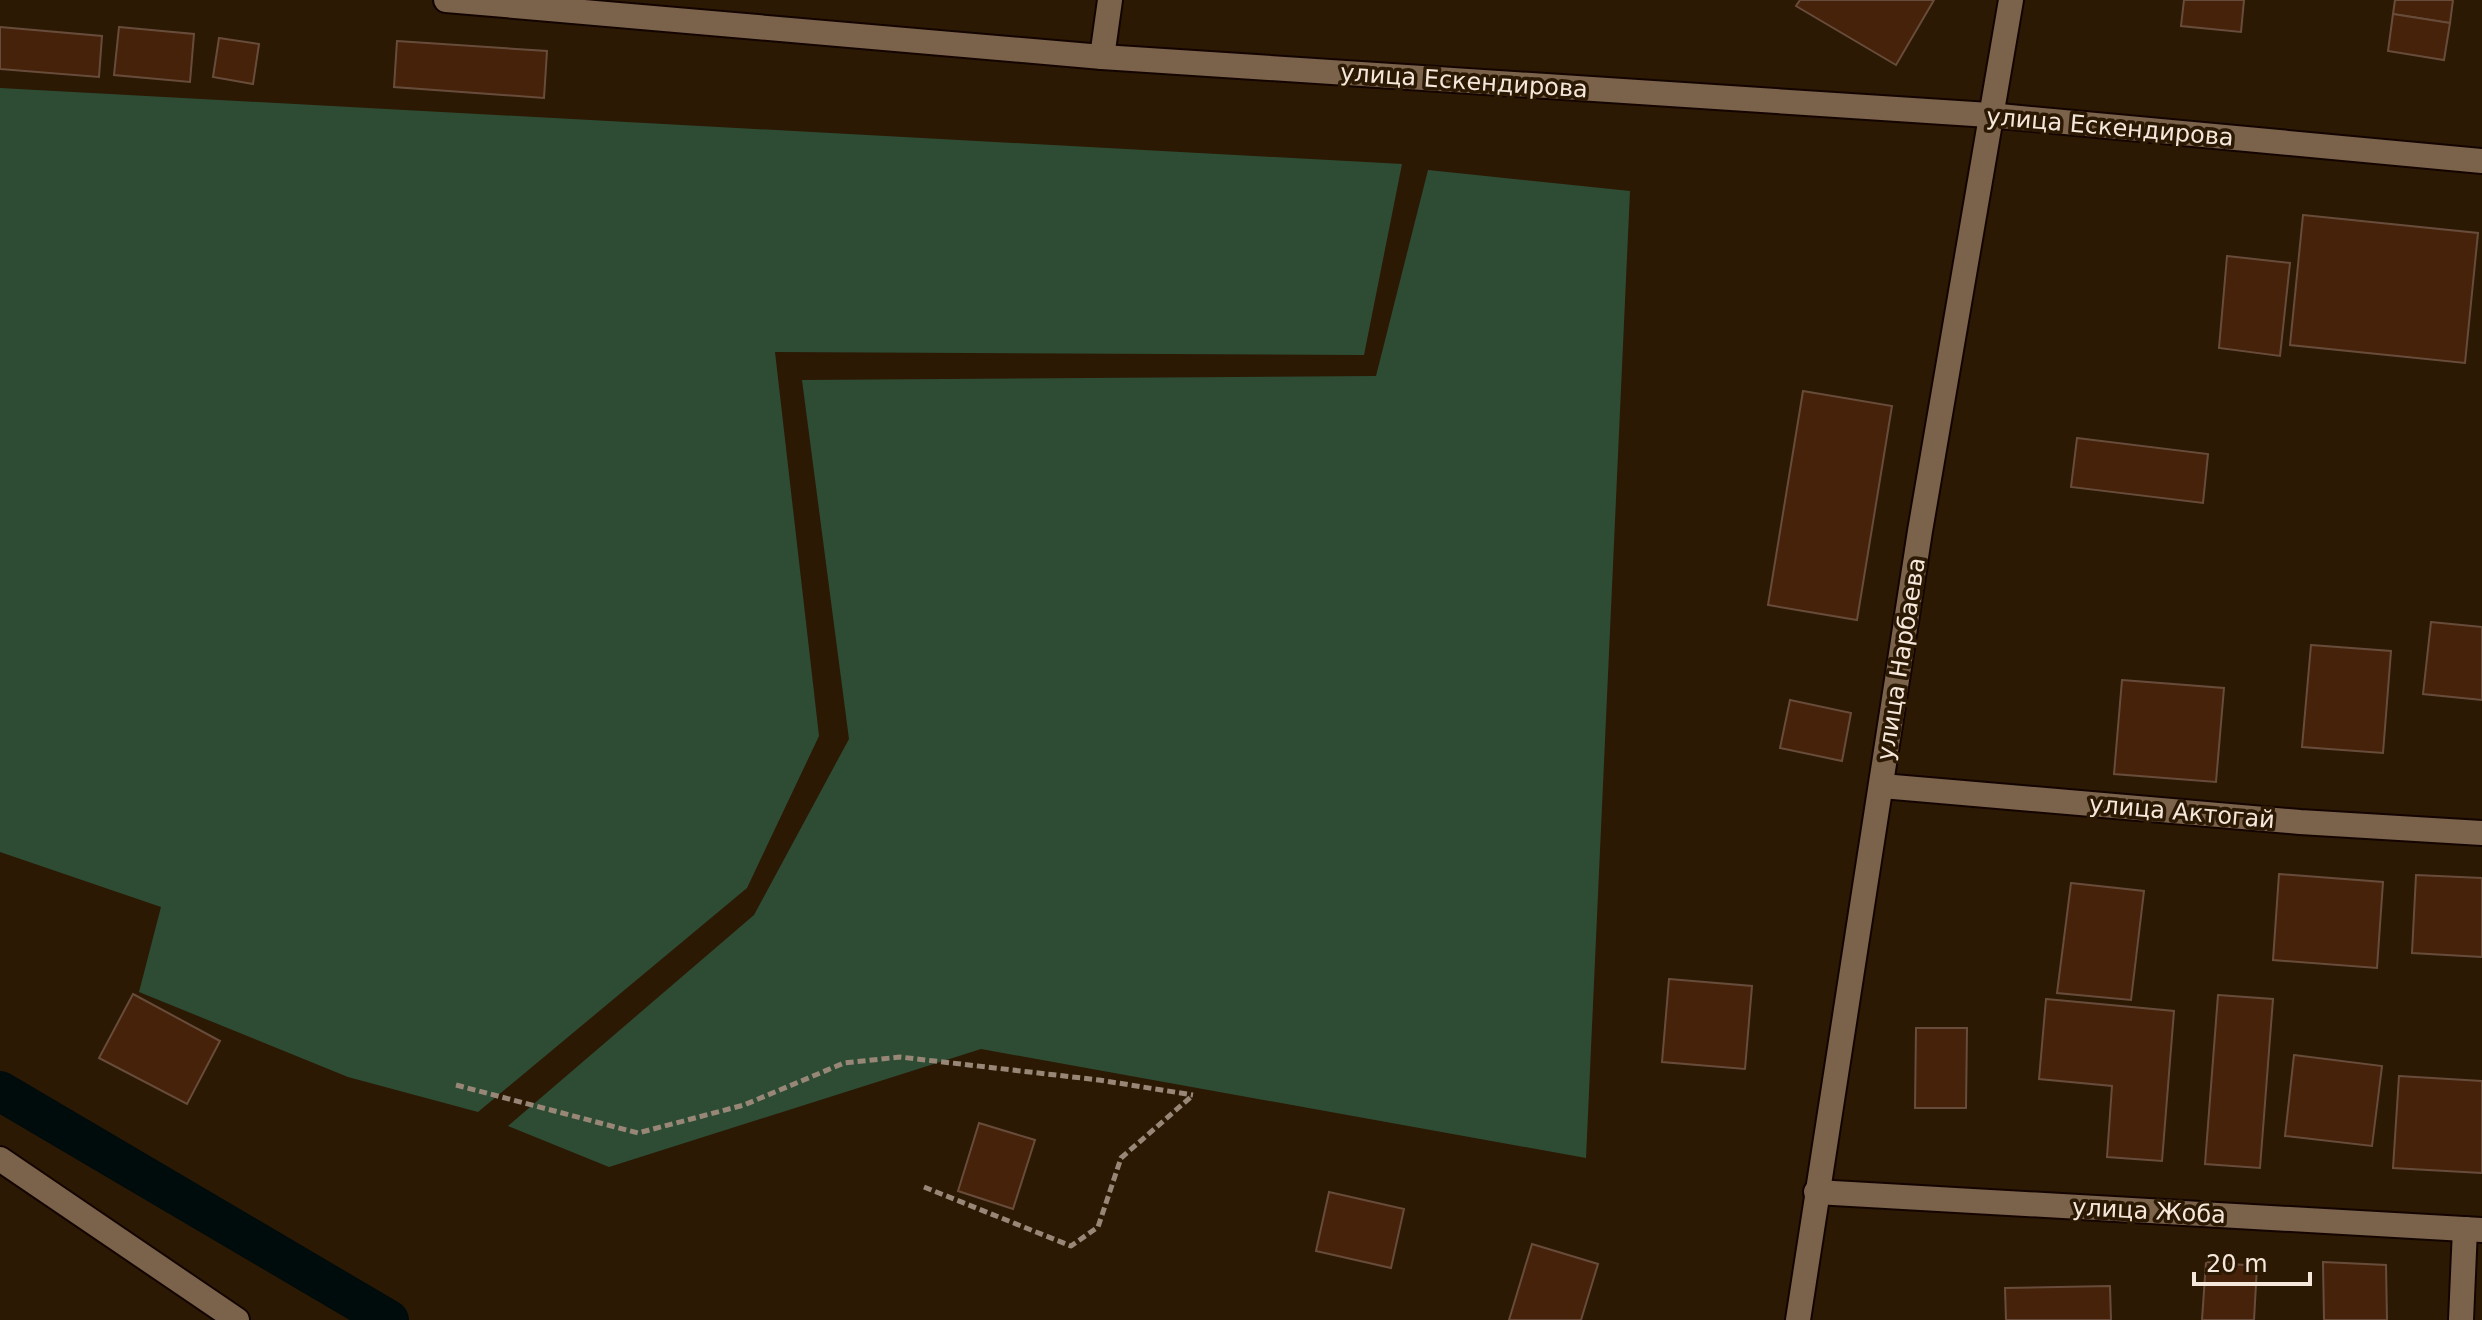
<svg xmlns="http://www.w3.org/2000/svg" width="2482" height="1320" font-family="'DejaVu Sans',sans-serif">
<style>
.green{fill:#2e4c34}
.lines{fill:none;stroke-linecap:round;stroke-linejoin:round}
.canal{stroke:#000b0c;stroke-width:40}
.building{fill:#452209;stroke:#684c3b;stroke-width:2}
.minor-casing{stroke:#140400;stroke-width:28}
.path{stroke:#988777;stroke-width:5;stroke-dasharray:8 4;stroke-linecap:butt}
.minor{stroke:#7a624b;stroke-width:24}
.labels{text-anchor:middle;stroke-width:7;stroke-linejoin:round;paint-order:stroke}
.street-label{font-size:24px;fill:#f5e7da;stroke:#2c1904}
</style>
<rect width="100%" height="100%" fill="#2c1904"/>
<g class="green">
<polygon points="0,88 1402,164 1364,355 775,352 819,736 747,888 478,1112 348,1077 139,992 161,907 0,852"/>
<polygon points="1428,170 1630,191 1586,1158 981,1049 609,1167 508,1126 754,915 849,739 802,380 1376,376"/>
</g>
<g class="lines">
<polyline class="canal" points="0,1091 389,1320"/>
</g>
<g class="building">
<polygon points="1800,0 1934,0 1896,65 1796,6"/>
<polygon points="2184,0 2244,0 2241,32 2181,26"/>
<polygon points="2395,0 2453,0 2450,23 2393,14"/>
<polygon points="2393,14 2450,23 2444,60 2388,51"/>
<polygon points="0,27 102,36 99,77 0,69"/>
<polygon points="119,27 194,34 190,82 114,75"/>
<polygon points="219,38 259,44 253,84 213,77"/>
<polygon points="397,41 547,51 544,98 394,87"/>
<polygon points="2303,215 2478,233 2465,363 2290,345"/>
<polygon points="2227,256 2290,263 2280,356 2219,348"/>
<polygon points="1803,391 1892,406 1857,620 1768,605"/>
<polygon points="2077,438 2208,454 2203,503 2071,487"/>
<polygon points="2431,622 2482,627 2482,700 2423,694"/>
<polygon points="2311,645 2391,651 2383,753 2302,747"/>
<polygon points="2122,680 2224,688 2216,782 2114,774"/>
<polygon points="1790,700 1851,713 1842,761 1780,748"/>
<polygon points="2279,874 2383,882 2377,968 2273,960"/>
<polygon points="2416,875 2482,878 2482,957 2412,953"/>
<polygon points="2071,883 2144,891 2131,1000 2057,993"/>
<polygon points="1669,979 1752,986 1745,1069 1662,1062"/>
<polygon points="133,994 220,1041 187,1104 99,1058"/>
<polygon points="2218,995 2273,999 2260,1168 2205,1164"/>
<polygon points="2046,999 2174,1011 2162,1161 2107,1157 2112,1086 2039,1079"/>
<polygon points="1916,1028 1967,1028 1966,1108 1915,1108"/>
<polygon points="2294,1055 2382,1066 2372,1146 2285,1136"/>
<polygon points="2399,1076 2482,1081 2482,1173 2393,1168"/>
<polygon points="979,1123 1035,1140 1013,1209 958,1191"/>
<polygon points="1329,1192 1404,1209 1391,1268 1316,1251"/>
<polygon points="1532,1244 1598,1264 1581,1320 1509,1320"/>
<polygon points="2206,1262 2257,1266 2254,1320 2202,1320"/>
<polygon points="2323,1262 2386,1265 2387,1320 2324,1320"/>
<polygon points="2110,1286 2111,1320 2006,1320 2005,1288"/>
</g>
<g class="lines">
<defs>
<g id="minor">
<polyline points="446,0 1102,57 1989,115 2482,161"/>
<polyline points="1102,57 1110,0"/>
<polyline points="1882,786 2300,822 2482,833"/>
<polyline points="0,1159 237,1320"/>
<polyline points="1816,1192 2482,1230"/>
<polyline points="1798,1320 1920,531 2011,0"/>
<polyline points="2461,1320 2465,1229"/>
</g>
</defs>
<use href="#minor" class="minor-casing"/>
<g class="path">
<polyline points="456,1085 638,1133 744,1105 844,1063 900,1057 1099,1080 1193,1095"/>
<polyline points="924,1187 1071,1246 1098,1227 1121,1158 1192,1096"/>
</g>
<use href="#minor" class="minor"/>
</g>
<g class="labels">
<g class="street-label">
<text transform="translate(1464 81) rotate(4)" y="8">улица Ескендирова</text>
<text transform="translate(2110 127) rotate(5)" y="8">улица Ескендирова</text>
<text transform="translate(1901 659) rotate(-81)" y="8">улица Нарбаева</text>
<text transform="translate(2182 812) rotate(5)" y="8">улица Актогай</text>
<text transform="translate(2149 1211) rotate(3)" y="8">улица Жоба</text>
</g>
</g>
<path d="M2194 1272v12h116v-12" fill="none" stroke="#f5e7da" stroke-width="4"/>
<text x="2206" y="1272" font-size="24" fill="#f5e7da" stroke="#2c1904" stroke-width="6" paint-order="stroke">20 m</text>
</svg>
